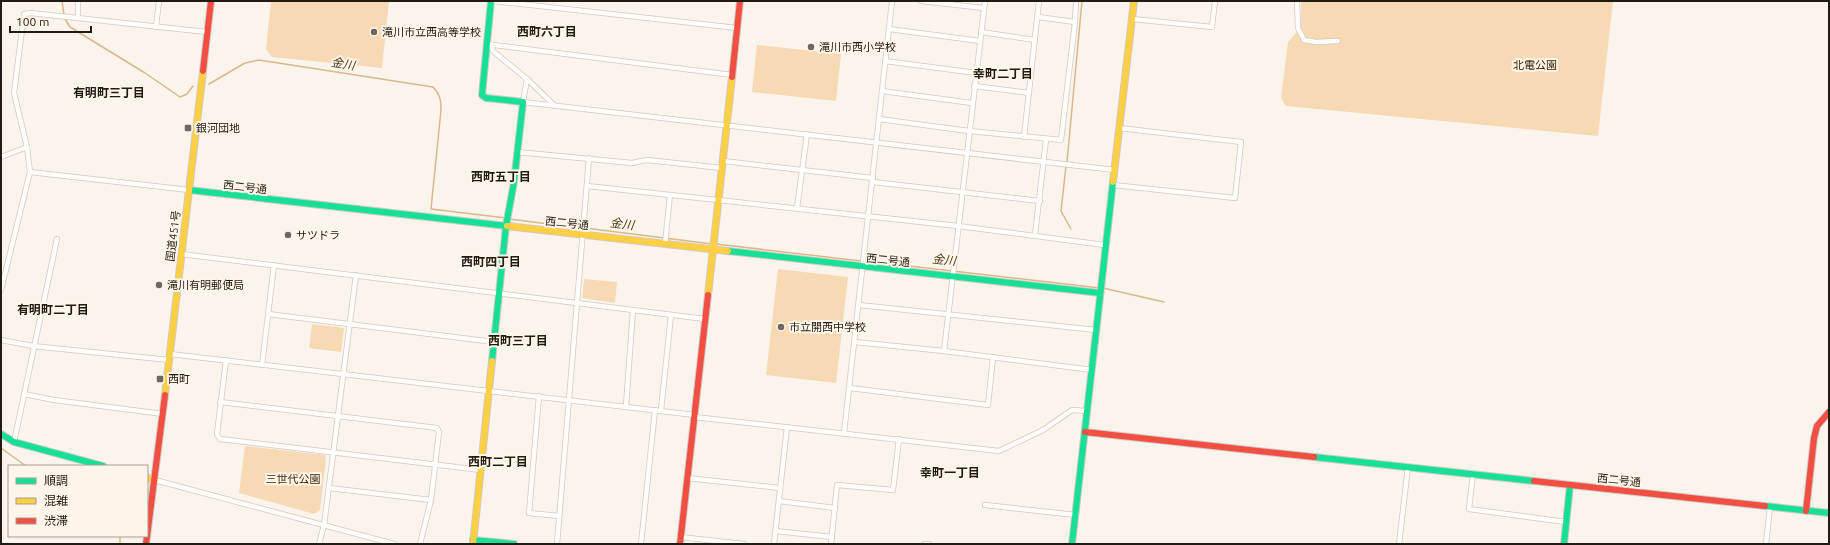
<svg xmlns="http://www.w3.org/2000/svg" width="1830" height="545" font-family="Ubuntu,'Noto Sans JP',sans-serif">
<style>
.green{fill:#f7dab3}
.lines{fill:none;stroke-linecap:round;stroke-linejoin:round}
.stream{stroke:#dbb885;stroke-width:1.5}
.street-casing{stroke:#d0cac3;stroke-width:6}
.fast-casing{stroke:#d0cac3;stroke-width:8}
.slow-casing{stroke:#d0cac3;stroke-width:8}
.jam-casing{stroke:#d0cac3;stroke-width:8}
.street{stroke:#fefdfc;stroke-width:4.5}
.fast{stroke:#16e098;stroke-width:6}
.slow{stroke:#ffcf43;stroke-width:6}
.jam{stroke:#f24e42;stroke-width:6}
.poi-dot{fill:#6c675f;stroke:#fff5e8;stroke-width:1.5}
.labels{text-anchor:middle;stroke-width:4;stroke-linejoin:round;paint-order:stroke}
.poi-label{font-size:11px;fill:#201b13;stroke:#fff5e8;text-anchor:start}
.park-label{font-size:11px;fill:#3c2809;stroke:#fff5e8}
.street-label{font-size:11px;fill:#201b13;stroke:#fff5e8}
.neighbourhood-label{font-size:12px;font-weight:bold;fill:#201b13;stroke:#fff5e8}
.water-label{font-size:12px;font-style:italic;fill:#4e391b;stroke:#fff5e8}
</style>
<rect width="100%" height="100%" fill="#faf4ed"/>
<g class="green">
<polygon points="271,1 389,1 382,68 272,57 266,49"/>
<polygon points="1301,1 1613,1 1598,136 1286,106 1281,98 1288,42 1301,27"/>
<polygon points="757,45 841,54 836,101 752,92"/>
<polygon points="778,269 848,277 836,383 766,375"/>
<polygon points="584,279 617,282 615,303 582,298"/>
<polygon points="312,324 344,328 341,352 309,348"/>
<polygon points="245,446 325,455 326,458 320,510 314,514 239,493"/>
</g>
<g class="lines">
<g class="stream">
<polyline points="62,1 64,15"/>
<polyline points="65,19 70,27 145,73 180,97 187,94 193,86"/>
<path d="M209,84L245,63L259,60L433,87C440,94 441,100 441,110L431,209L506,218"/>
<polyline points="1067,162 1082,1"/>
<polyline points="1066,166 1061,211 1071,229"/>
<polyline points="509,219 581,228"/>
<polyline points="585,228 712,244"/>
<polyline points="716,244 861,261"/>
<polyline points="865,261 1100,288"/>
<polyline points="1103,288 1164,302"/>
<polyline points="1,448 26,466"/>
<polyline points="120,544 120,536"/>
</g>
<defs>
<g id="street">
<polyline points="78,1 78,17"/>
<polyline points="494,1 737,28"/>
<polyline points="921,1 984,8"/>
<polyline points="1297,1 1298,28 1304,40 1316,42 1338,41"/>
<polyline points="1038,17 1075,22"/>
<polyline points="1132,19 1212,27 1215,1"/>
<polyline points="156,27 159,1"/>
<polyline points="889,29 980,41"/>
<polyline points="981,32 1035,40"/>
<polyline points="486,44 732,75"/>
<polyline points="491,45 493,51 527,79 555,106"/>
<polyline points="885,61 976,73"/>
<polyline points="527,79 523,102 1115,170"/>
<polyline points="974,86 1029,93"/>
<polyline points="882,91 972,103"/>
<polyline points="879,119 969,131 1061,140 1075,22 1076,1"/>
<polyline points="1024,137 1039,1"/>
<polyline points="517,152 632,163 647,160 722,168"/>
<polyline points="1,157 27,147"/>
<polyline points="723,161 873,178"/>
<polyline points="30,172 189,190"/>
<polyline points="873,182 1040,201"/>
<polyline points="1113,185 1235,198 1241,142 1119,128"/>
<polyline points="587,186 958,226 1105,245"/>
<polyline points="797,208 807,134"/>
<polyline points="1035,235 1046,140"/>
<polyline points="665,244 670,195"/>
<polyline points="181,254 705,319"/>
<polyline points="1,290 30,172 27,147 14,93 24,14 31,13 207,32"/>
<polyline points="859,305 1096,330"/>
<polyline points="268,314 494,342"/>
<polyline points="1,340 33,346 169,360"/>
<polyline points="855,342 944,351 1092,370"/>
<polyline points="944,351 985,1"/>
<polyline points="170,354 695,415"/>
<polyline points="226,360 217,434 220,439 481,470"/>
<polyline points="262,365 274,265"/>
<polyline points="850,388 988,405 993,357"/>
<polyline points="24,394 54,400 163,414"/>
<polyline points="539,396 529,513 559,516"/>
<polyline points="220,402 437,428 439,432 431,500 420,544"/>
<polyline points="626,406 633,310"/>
<polyline points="661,410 671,315"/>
<polyline points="694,417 999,451 1043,430 1072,410 1087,411"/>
<polyline points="844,433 892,1"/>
<polyline points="14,442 57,239"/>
<polyline points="1473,474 1469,509 1566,522"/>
<polyline points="687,478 780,488"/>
<polyline points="155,480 394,544"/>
<polyline points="329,488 431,500"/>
<polyline points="779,501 835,508"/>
<polyline points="985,505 1076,515"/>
<polyline points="776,531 832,537"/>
<polyline points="680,537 744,544"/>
<polyline points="319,544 324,525 356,275"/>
<polyline points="557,544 589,158"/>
<polyline points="641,544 655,410"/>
<polyline points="774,544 787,427"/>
<polyline points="831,544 837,485 893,490 899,439"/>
<polyline points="925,544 929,544"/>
<polyline points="1399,544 1408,467"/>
<polyline points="1766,544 1770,507"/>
</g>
<g id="fast">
<polyline points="491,1 482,95 486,98 523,102 514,182 506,226 492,361"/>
<polyline points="189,190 507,226"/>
<polyline points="728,251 1100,293"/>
<polyline points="1,434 14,442 103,466"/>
<polyline points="1314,457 1534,481"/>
<polyline points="1765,506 1829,513"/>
<polyline points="473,540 514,544"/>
<polyline points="1072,544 1113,182"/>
<polyline points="1564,544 1570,485"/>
</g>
<g id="slow">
<polyline points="1113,182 1134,1"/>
<polyline points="507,226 728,251"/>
<polyline points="708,295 732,77"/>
<polyline points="165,395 203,71"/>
<polyline points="147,478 155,480"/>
<polyline points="473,544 492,361"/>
</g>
<g id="jam">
<polyline points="203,71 211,1"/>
<polyline points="732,77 740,1"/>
<polyline points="1085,432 1314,457"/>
<polyline points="1534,481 1765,506"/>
<polyline points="1806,511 1814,438 1817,426 1829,412"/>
<polyline points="146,544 165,395"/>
<polyline points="680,544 708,295"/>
</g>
</defs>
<use href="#street" class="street-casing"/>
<use href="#fast" class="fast-casing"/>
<use href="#slow" class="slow-casing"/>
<use href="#jam" class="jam-casing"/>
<use href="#street" class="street"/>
<use href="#fast" class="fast"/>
<use href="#slow" class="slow"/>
<use href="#jam" class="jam"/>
</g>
<g class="poi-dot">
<circle cx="374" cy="32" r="4"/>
<circle cx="811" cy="47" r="4"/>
<rect x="184" y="124" width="8" height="8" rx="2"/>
<circle cx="288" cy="235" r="4"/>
<circle cx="159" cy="285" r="4"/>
<circle cx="781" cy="327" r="4"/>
<rect x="156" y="375" width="8" height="8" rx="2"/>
</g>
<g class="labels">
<g class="poi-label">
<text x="382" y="36">滝川市立西高等学校</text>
<text x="819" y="51">滝川市西小学校</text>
<text x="196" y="132">銀河団地</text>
<text x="296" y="239">サツドラ</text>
<text x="167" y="289">滝川有明郵便局</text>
<text x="789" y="331">市立開西中学校</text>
<text x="168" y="383">西町</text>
</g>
<g class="park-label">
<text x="1535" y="69">北電公園</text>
<text x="293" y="483">三世代公園</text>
</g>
<g class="street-label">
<text transform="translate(245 187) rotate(7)" y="4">西二号通</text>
<text transform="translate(567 223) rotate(6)" y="4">西二号通</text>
<text transform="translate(173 236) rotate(-83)" y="4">国道451号</text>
<text transform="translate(888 260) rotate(6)" y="4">西二号通</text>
<text transform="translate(1619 480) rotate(6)" y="4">西二号通</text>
</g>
<g class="neighbourhood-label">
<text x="547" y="36">西町六丁目</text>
<text x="1003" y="78">幸町二丁目</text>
<text x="109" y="97">有明町三丁目</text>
<text x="501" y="181">西町五丁目</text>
<text x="491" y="266">西町四丁目</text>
<text x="53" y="314">有明町二丁目</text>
<text x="518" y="345">西町三丁目</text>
<text x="498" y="466">西町二丁目</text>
<text x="950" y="477">幸町一丁目</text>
</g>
<g class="water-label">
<text transform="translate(343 64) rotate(9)" y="4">金川</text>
<text transform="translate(622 224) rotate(7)" y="4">金川</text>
<text transform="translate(944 260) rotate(6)" y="4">金川</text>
</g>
</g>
<rect width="1830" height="545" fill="none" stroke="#201b13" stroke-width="4"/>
<rect x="8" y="465" width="140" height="72" fill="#fff5e8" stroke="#a69e93"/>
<rect x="16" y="478" width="20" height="6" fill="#16e098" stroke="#a69e93"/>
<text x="44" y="485" font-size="12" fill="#201b13">順調</text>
<rect x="16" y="498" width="20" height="6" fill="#ffcf43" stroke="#a69e93"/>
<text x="44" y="505" font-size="12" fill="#201b13">混雑</text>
<rect x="16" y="518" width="20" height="6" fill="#f24e42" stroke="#a69e93"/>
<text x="44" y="525" font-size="12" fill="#201b13">渋滞</text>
<path d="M10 26v6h81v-6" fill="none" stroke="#201b13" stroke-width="2"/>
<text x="16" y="26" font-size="12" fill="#201b13" stroke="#fff5e8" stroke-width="3" paint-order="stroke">100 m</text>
</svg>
